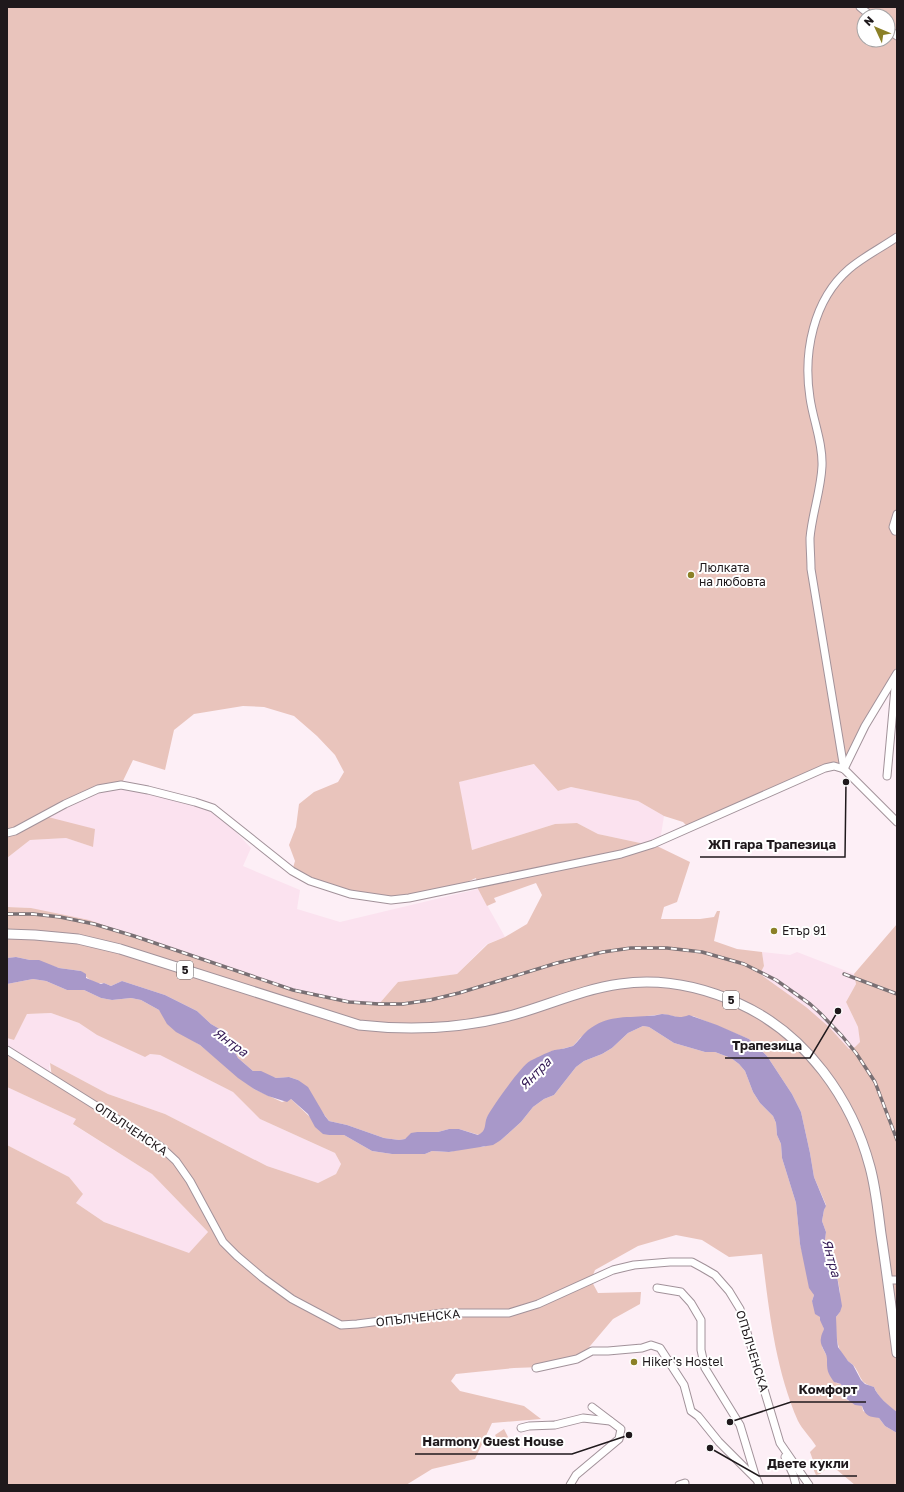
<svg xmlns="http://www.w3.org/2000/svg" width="904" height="1492" font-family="'Golos Text',sans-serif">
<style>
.built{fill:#fbe2ef}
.green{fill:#e9c4bc;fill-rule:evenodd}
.water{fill:#a898c9}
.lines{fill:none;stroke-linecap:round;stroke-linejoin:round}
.minor-casing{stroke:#a2929a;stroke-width:9}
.major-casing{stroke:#a2929a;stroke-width:11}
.minor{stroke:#fff;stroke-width:7}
.major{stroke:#fff;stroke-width:9}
.rail-casing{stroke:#797074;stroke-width:3.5}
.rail{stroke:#fff;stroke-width:2;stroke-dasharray:6;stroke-linecap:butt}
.poi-dot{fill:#8b8027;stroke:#fff;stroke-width:1.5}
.labels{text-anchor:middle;stroke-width:4;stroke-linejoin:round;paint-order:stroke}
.shield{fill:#fff;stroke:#625e60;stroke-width:1}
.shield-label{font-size:11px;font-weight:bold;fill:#1f191c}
.poi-label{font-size:12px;fill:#1f191c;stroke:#fff;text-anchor:start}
.street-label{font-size:12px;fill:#1f191c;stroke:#fff}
.water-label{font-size:13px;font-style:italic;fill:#341a55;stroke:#fff}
.leader{fill:none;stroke:#1f191c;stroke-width:1.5}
.callout-dot{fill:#1f191c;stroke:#fff;stroke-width:1.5}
.callout-label{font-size:13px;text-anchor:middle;font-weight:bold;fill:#1f191c;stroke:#fff;stroke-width:4;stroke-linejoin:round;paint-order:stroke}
</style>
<rect width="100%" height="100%" fill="#fdeff6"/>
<g class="built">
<polygon points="535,764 558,791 571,787 638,801 664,816 659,847 598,834 577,823 555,824 472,850 458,782"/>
<polygon points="121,785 213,808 251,848 243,866 300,890 297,909 340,922 478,889 505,937 487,944 457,974 398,982 379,1004 349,1002 293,990 134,936 31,908 7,907 7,858 30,840 66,838 93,847 43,815 65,804"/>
<polygon points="762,952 790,955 797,952 854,974 856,984 846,1002 858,1027 860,1042 855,1047 849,1049 829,1027 760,974 764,966"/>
<polygon points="51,1013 79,1023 97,1035 108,1039 150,1054 160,1055 233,1092 260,1119 335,1153 341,1164 336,1174 318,1183 267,1166 165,1114 108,1094 50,1063 49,1068 52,1078 7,1050 7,1038 14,1040 27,1014"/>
<polygon points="7,1087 76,1119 74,1125 152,1174 208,1232 189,1254 104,1222 76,1203 83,1194 69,1177 7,1145"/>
</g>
<g class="green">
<path d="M7,7H897V670L844,769L834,766L689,828L683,822L664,816L638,801L571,787L558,791L534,764L459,782L472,850L555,824L577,823L598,834L659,847L690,862L677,902L664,907L661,919H700L714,917L717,911H720L714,941L737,949L762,952L764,966L760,974L806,1007L829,1027L849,1049L855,1047L860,1042L858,1027L846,1002L856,984L854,974L897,924V1412C888,1406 878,1397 874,1387C858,1383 862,1375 853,1365C852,1364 849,1362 848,1361C835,1349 836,1333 836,1317L840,1312V1292L836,1270L827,1259L824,1249L826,1232L822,1221L824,1210L826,1205L814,1177L810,1153L801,1112L792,1094L767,1056L749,1039L693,1016L681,1018L664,1014L647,1016L581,1037L573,1046L550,1052L545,1055L529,1062L487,1117L485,1131L479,1135L459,1129H449L438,1132H417L405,1139L399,1140L384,1138L347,1125L329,1121L298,1080L289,1077L276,1078L253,1071L238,1058L233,1049L228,1034L211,1024L197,1011L165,995L122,981L111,986L104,983C95,985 86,978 81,971L59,968L34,960H30L16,957L7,958V907L31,908L89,920L293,990L324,998L379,1004L398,982L457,974L488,944L505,937L527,924L542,895L536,883L494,898L496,902L487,906L478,889L476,878L451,889L409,898L350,894L292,871L295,861L289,845L296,827L299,804L314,792L338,782L344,772L335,755L317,736L294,716L264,707L243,706L194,714L174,730L165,770L133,760L121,785L98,789L44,816L95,829L93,847L66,838L30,840L7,858ZM864,16H888V40H864Z"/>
<path d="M33,979L46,981L67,990H84L101,998L112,1000L131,998L141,1000L159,1010L189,1038L200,1045L254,1089L282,1102L291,1099L329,1135H344L372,1151L392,1154H425L432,1151L449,1152L471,1147H483L501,1140L521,1122L533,1107L544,1099L554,1095L576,1067L584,1061L602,1054L612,1048L628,1033L643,1026L649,1027L674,1043L705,1052H715L731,1058L739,1064L745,1071L753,1092L760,1103L773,1116L776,1123L777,1135L781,1144L782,1158L796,1203L800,1244L814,1295L812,1301L820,1317L824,1329L822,1347L828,1358L827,1361L836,1383L841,1384L842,1387L840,1390L847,1400L862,1406L863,1411L879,1418L885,1426L897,1433V1485H855L831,1465L820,1474L816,1475C814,1471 812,1467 814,1463L810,1452L816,1446C811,1438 802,1429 798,1421C775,1368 769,1310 762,1254L729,1257L702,1240L676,1235L638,1246L595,1270L591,1280L598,1293L641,1292L640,1304L613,1319L585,1352L577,1359L541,1367L514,1368L456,1374L451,1381L460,1391L524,1406L541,1419L492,1423L475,1459L432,1469L406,1485H7V1145L69,1177L83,1194L76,1203L104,1222L189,1253L208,1232L152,1174L73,1124L76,1119L7,1087V1050L52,1077L50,1063L108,1094L165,1114L267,1166L318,1183L336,1174L341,1164L335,1153L260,1119L233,1092L160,1055L150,1054L145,1057L97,1035L79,1023L51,1013L27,1014L14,1040L7,1038V984Z"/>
<polygon points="504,1429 508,1437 499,1442 495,1435"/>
</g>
<path class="water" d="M16,957L30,960H39L59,968L81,971L86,974V978L101,984L104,983L111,986L122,981L165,995L197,1011L211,1024L228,1034L233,1049L238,1058L253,1071H261L276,1078L289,1077L298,1080L308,1087L325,1116L329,1121L347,1125L384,1138L399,1140L405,1139L411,1133L417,1132H438L449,1129H459L478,1135C487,1131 484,1124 487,1117C492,1107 521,1066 530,1061C534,1059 552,1050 555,1050C561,1049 567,1048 573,1046C579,1041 582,1035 588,1030C608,1015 623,1018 647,1016C652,1016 657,1015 662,1014C673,1014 676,1020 689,1015L717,1025L749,1039L767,1056L792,1094L801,1112L810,1153L814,1177L826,1206L824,1210L822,1221L826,1232L824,1249L827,1259L836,1270L842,1306L840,1312L836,1317L837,1340L838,1347L848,1361L853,1365L861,1380L865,1384L874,1387C877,1396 889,1406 897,1412V1433L885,1426L879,1418C870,1417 865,1416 862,1406L855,1405L841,1395L839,1393L842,1387L841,1384L834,1382C827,1372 827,1370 827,1359C827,1352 819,1346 821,1338C821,1335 823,1332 824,1329L820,1320V1317L815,1314L812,1301L814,1295L809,1288L800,1244L796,1203L782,1158L781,1144L777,1135L776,1123L773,1116L760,1103L753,1092L745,1071L739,1064L731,1058L715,1052H705L674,1043L649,1027L643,1026L628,1033L612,1048L602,1054L584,1061L576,1067L554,1095L544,1099L533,1107L521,1122L501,1140L493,1145L449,1152L432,1151L425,1154H392L372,1151L344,1135H329L323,1134L315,1127L308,1114L291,1099L287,1102L268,1096L254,1089L238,1078L200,1045L176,1032L167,1024L159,1010L141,1000L131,998L112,1000L101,998L84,990H67L46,981L33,979L7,984V958Z"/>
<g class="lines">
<defs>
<g id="minor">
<polyline points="860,7 871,16"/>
<polyline points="888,29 897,36"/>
<polyline points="897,514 893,527 895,531 897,529"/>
<path d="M844,769L811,569C811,559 810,548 810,538C812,514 821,490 822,466C823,443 813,420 810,398C803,353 813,300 849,269C863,257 881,248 897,237"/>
<polyline points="844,769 865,726 897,673"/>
<polyline points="887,776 896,677"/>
<polyline points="7,833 15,831 65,804 98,789 121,785 148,790 195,802 213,808 292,871 310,881 350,894 391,900 409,898 621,854 653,844 825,768 834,766 844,769 897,822"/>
<polyline points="7,1050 160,1146 176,1161 190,1181 223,1242 237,1256 263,1278 292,1299 341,1325 357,1324 443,1313 509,1313 538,1304 613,1270 634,1265 670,1262 692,1262 703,1268 715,1275 729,1291 740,1309 780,1443 809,1485"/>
<polyline points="888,1280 897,1280"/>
<polyline points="657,1288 681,1292 691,1303 701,1320 701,1350 705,1368 740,1425 756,1478"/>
<polyline points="536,1368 577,1359 592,1351 608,1351 642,1348 651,1345 660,1348 684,1385 691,1411 698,1416 719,1442 757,1480 759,1485"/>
<polyline points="521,1428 529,1426 555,1425 583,1418 610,1421"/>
<polyline points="785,1457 793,1474 796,1485"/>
<polyline points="570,1485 576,1475 619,1439 621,1429 592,1407"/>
<polyline points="679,1485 685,1483"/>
</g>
<path id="major" d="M7,934L35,935L78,939L120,949L359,1025C412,1031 461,1029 513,1015C549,1005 583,989 620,984C662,978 703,987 740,1004C806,1034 852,1099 870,1167C876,1189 878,1212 881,1234C887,1273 892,1313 897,1353"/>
</defs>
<use href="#minor" class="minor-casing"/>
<use href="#major" class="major-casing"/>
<use href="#minor" class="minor"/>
<use href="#major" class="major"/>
<defs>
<g id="rail">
<polyline points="7,914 33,914 60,917 94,924 134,936 293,990 349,1002 379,1004 403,1004 430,1000 459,993 557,963 603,952 631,948 667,948 702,952 744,964 776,980 810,1004 820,1013 842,1036 856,1053 875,1082 897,1140"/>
<polyline points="844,974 897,994"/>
</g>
</defs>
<use href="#rail" class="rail-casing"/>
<use href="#rail" class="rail"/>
</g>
<g class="poi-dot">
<circle cx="691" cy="575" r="4"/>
<circle cx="774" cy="931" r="4"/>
<circle cx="634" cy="1362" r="4"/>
</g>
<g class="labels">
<g class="shield">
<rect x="177" y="961" width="16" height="18" rx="3"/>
<rect x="723" y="991" width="16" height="18" rx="3"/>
</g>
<g class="shield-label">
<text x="185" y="974">5</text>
<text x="731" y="1004">5</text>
</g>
<g class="poi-label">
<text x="699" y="572">Люлката<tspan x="699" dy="14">на любовта</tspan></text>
<text x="782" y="935">Етър 91</text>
<text x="642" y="1366">Hiker's Hostel</text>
</g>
<g class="street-label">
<text transform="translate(131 1129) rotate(34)" y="4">ОПЪЛЧЕНСКА</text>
<text transform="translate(418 1318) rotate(-6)" y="4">ОПЪЛЧЕНСКА</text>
<text transform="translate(752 1351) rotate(73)" y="4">ОПЪЛЧЕНСКА</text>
</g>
<g class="water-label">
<text transform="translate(231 1042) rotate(36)" y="5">Янтра</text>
<text transform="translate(535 1073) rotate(-46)" y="5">Янтра</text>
<text transform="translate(832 1258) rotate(75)" y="5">Янтра</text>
</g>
</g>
<path class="leader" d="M846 782L845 857H700M838 1011L810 1058H725M730 1422L791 1402H866M629 1435L572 1454H415M710 1448L759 1476H857"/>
<g class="callout-dot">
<circle cx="846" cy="782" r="4"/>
<circle cx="838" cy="1011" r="4"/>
<circle cx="730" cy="1422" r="4"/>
<circle cx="629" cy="1435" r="4"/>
<circle cx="710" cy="1448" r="4"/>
</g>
<g class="callout-label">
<text x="772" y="849">ЖП гара Трапезица</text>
<text x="767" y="1050">Трапезица</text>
<text x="828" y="1394">Комфорт</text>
<text x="493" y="1446">Harmony Guest House</text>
<text x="808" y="1468">Двете кукли</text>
</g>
<rect width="904" height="1492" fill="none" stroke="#1f191c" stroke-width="16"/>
<g transform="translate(876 28) rotate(314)"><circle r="19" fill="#ffffff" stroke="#a5a3a4"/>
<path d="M0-3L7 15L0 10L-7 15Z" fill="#8b8027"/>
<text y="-6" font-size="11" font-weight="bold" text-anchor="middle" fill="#1f191c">N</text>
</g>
</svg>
